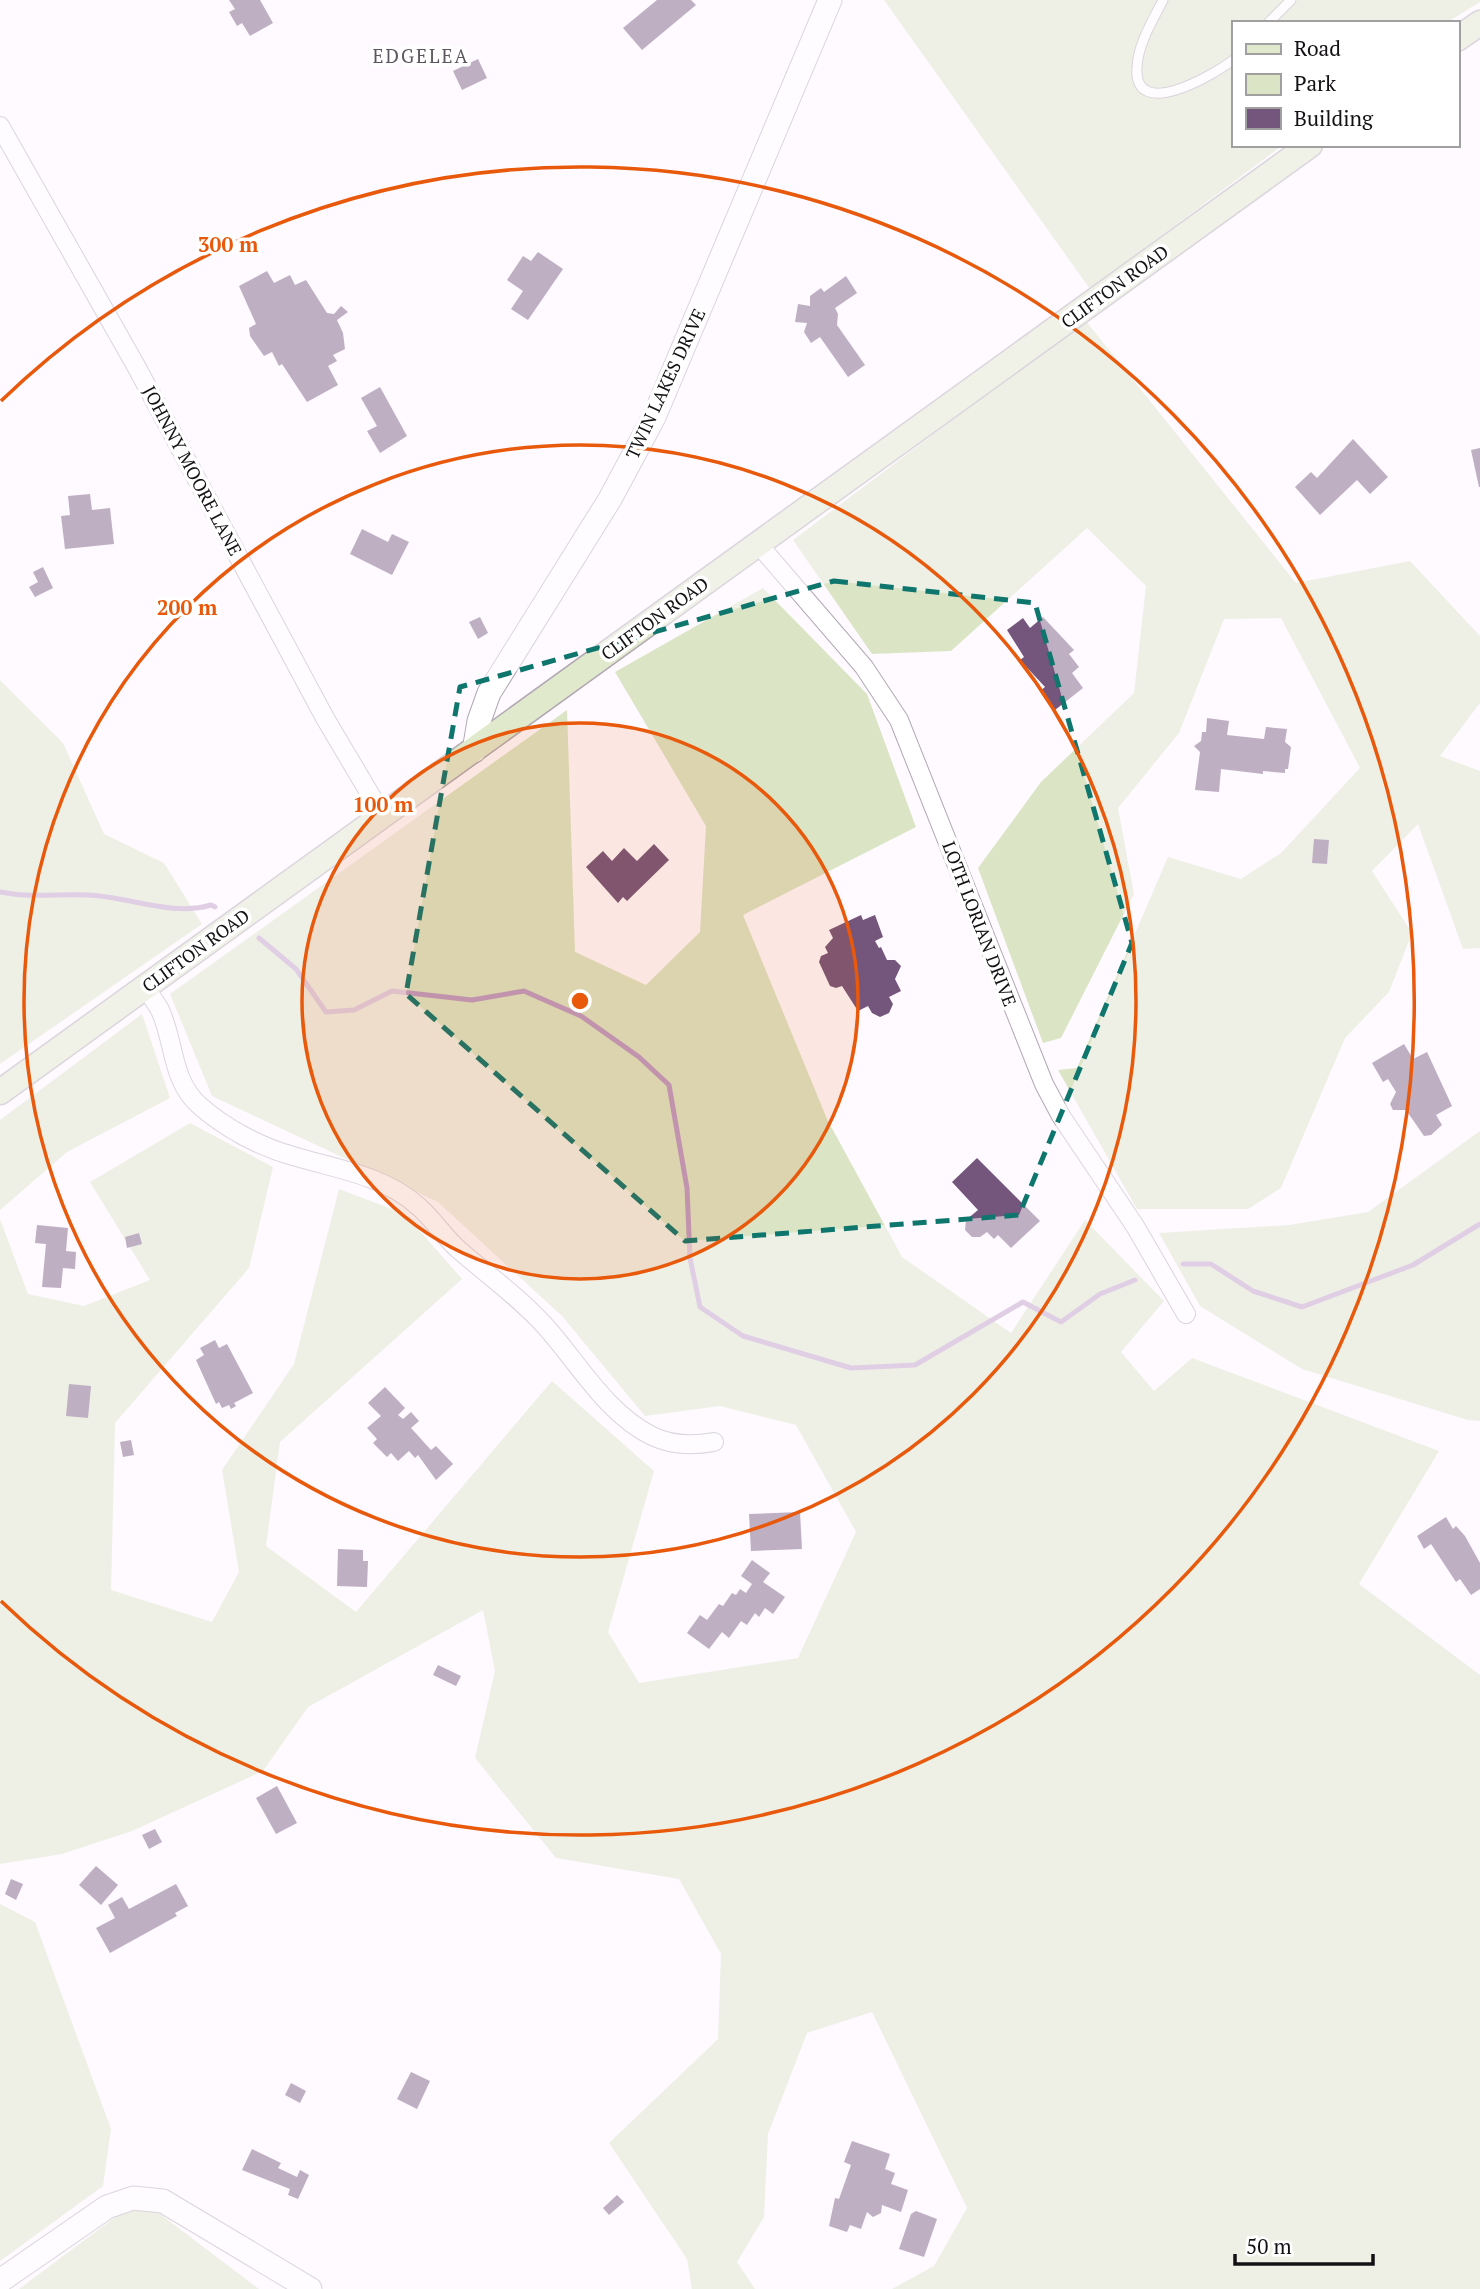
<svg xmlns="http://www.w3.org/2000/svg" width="1480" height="2289" font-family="'PT Serif',serif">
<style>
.green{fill:#dbe5c6}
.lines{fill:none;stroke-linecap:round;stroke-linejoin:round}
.stream{stroke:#bd9bc4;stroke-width:5}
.building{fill:#74557b}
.service-casing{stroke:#b1a8b3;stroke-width:11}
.minor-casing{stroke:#b1a8b3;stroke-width:20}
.tertiary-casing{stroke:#b1a8b3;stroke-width:25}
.secondary-casing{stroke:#b1a8b3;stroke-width:27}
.service{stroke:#fff;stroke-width:9}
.minor{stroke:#fff;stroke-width:18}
.tertiary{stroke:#fff;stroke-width:23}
.secondary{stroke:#e1e9cd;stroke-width:24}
.marked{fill:none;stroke:#0f766e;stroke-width:5;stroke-dasharray:14 9;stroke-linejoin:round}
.ring{fill:none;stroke:#e8590c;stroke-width:3.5}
.labels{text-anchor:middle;stroke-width:7;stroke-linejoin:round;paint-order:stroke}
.street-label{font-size:18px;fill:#141115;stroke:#fff}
.neighbourhood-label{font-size:19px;letter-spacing:2px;fill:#5c545e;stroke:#fff}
.centre{fill:#e8590c;stroke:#fff;stroke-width:3.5}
.ring-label{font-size:21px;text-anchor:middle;font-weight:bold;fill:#e8590c;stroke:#fff;stroke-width:7;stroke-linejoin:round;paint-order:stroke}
</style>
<rect width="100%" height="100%" fill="#fefaff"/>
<g class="green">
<polygon points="884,0 1480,0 1480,2 1446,23 1233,23 1233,145 1283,145 1090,289"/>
<polygon points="1085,320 1296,583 1410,561 1480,636 1480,703 1440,756 1480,771 1480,948 1463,949 1418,824 1372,871 1412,933 1389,992 1345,1038 1281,1188 1248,1209 1137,1209 1058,1070 1077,1068 1168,857 1241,879 1281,853 1360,768 1281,618 1224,619 1179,733 1118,808 1134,894 1061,1038 1043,1043 978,868 1041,782 1134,693 1146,586 1087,528 951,651 872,654 793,540"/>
<polygon points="763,588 867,694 916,827 743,915 827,1119 902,1257 1011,1333 1085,1220 1164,1301 1121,1352 1154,1391 1192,1358 1439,1451 1359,1584 1480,1675 1480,2289 892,2289 934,2266 967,2208 872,2012 807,2033 768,2134 764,2217 737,2262 755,2289 692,2289 687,2259 609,2143 718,2039 721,1954 679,1879 556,1858 475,1758 495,1671 483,1610 308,1707 263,1771 132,1831 62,1854 0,1864 0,1219 28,1294 84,1306 150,1280 90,1182 190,1123 273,1167 249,1268 115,1423 111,1590 212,1622 239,1572 222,1470 294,1364 339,1189 405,1214 462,1279 280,1442 266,1546 356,1612 552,1381 654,1471 608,1632 639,1683 798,1658 856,1532 796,1425 720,1406 645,1416 562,1316 438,1202 212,1096 170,994 567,710 575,952 646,985 700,932 706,826 615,672"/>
<polygon points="0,680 63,743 104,834 164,863 202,924 0,1064"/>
<polygon points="142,1014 170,1098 67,1152 0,1210 0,1120"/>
<polygon points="1480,1131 1480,1421 1468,1420 1302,1369 1200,1306 1159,1233 1289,1225 1368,1212"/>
<polygon points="0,1904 35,1922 111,2129 103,2186 0,2261"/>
<polygon points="126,2209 156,2211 259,2289 19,2289"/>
</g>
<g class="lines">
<g class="stream">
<path d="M0,892C30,898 57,894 87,895C127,896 172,917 211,905L215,907"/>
<polyline points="259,938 296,969 326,1012 354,1010 392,991 472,1000 524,991 581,1016 639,1057 669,1085 687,1188 690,1258 700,1307 743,1336 851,1368 915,1365 1023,1302 1061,1322 1100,1294 1135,1280"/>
<polyline points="1183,1264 1211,1264 1253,1291 1302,1307 1413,1265 1480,1224"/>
</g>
</g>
<g class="building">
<polygon points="229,0 260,0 273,23 250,36 242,23 237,26 229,12 235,9"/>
<polygon points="657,0 691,0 696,5 642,50 623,28"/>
<polygon points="478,59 487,78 462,90 453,71"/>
<polygon points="538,252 563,269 528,320 511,309 523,291 507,280 523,256 531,261"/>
<polygon points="267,271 274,283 290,275 295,285 306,280 327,313 334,314 341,306 348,312 337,320 343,333 345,349 333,355 337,361 328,366 338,385 307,402 282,364 279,366 272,352 264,356 250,336 249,328 256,324 239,286"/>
<polygon points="846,276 857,293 835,308 838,314 837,325 865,365 848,377 820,337 811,343 804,332 807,323 795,322 798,304 810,306 810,296 821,288 824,292"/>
<polygon points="380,387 407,436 380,453 367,431 377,426 361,398"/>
<polygon points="1353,439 1388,477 1370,494 1357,480 1320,515 1295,487 1311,472 1317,478"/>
<polygon points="1480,448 1480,487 1479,487 1471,450"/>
<polygon points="90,494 92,510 110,508 114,544 65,549 61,516 70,515 68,496"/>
<polygon points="362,529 388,542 392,534 409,542 392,575 350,554"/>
<polygon points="43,567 53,588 35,597 29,587 38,582 33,572"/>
<polygon points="480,617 488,633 478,639 469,622"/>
<polygon points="1043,617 1074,650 1069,654 1079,667 1072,673 1083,688 1055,710 1040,691 1045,687 1020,660 1024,657 1007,630 1023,618 1030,628"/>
<polygon points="1207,718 1229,721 1227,735 1264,739 1266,727 1287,729 1285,742 1291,747 1288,769 1285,769 1285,773 1263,771 1263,774 1221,769 1219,792 1195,790 1200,752 1194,746 1201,741 1202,732 1206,732"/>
<polygon points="1314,839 1329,840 1327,864 1312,863"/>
<polygon points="654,844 669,860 627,901 623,897 618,903 586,867 603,851 612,861 624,848 637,861"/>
<polygon points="861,915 863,920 875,915 883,937 875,941 879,948 881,947 887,960 895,960 901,966 895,979 901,991 889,997 893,1004 889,1013 880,1017 872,1013 868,1006 858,1011 842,986 836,988 830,986 819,962 821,956 828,953 825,947 833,938 829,930"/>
<polygon points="1404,1044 1413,1059 1427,1052 1452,1106 1436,1115 1442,1125 1431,1135 1424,1136 1406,1110 1393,1110 1390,1104 1396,1092 1388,1079 1383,1082 1372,1063"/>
<polygon points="977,1158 1040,1221 1011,1248 998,1235 994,1239 987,1232 980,1237 972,1237 965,1230 966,1220 978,1210 952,1182"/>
<polygon points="37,1225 68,1228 66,1251 76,1252 75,1269 63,1268 61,1288 42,1287 46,1244 35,1243"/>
<polygon points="139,1233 142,1244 127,1248 125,1237"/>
<polygon points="215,1340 219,1348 227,1344 253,1393 234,1403 236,1406 231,1409 229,1405 222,1408 219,1402 216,1404 196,1360 204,1355 200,1348"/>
<polygon points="69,1384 91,1386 88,1418 66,1416"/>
<polygon points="385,1387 405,1408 398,1415 403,1419 411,1412 419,1421 411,1428 431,1450 436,1446 453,1464 436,1480 418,1455 415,1458 409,1451 398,1461 391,1453 387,1457 373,1443 377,1439 367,1428 381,1416 368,1403"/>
<polygon points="131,1440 134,1455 123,1457 120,1442"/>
<polygon points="800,1512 802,1549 751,1551 749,1514"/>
<polygon points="1446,1517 1453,1529 1456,1526 1465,1536 1480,1563 1480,1589 1471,1595 1460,1579 1456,1582 1431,1544 1424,1549 1417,1536"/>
<polygon points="338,1549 363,1550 363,1561 368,1561 367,1587 337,1586"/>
<polygon points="752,1560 770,1573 763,1582 785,1597 773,1614 765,1608 759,1617 755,1613 747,1625 741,1621 729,1638 722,1632 709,1649 687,1633 700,1615 707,1620 719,1604 723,1606 732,1593 736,1595 740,1589 746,1593 752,1584 741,1576"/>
<polygon points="438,1665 461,1676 456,1686 433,1675"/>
<polygon points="277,1786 297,1823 276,1834 256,1798"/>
<polygon points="155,1829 162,1842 149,1849 142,1835"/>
<polygon points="96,1866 118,1885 101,1905 79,1885"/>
<polygon points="11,1879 23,1884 16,1900 5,1894"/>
<polygon points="176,1884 188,1906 175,1913 177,1916 110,1953 96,1928 115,1918 108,1905 122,1897 129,1909"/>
<polygon points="411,2072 430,2081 417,2109 397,2099"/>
<polygon points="291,2083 306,2091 300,2103 285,2095"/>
<polygon points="852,2141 890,2154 885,2169 895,2173 891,2184 908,2190 901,2212 882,2205 881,2213 873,2217 867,2212 861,2229 850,2225 847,2232 829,2226 835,2198 839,2199 851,2165 844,2162"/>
<polygon points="252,2149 281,2163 278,2168 297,2177 300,2170 309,2175 298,2199 288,2195 290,2189 242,2170"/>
<polygon points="617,2195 624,2202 609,2215 603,2208"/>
<polygon points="916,2211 937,2219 924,2257 899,2249 911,2214"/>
</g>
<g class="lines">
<defs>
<g id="service">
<path d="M1163,0C1153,20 1138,44 1137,67C1133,123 1215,74 1233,60"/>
<polyline points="1268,23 1291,0"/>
</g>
<g id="minor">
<polyline points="0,126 136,366 325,718 383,816"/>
<polyline points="759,545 864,667 899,720 1044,1084 1061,1116 1135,1226 1186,1314"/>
<path d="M146,988C150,995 156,1003 160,1010C175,1042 171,1081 200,1106C225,1128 260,1147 293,1156C336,1169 384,1175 419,1207C434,1220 444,1237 459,1250C488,1275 520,1298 546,1327C579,1364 607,1414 652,1436C673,1446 693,1446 714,1442"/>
</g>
<g id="tertiary">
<polyline points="474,751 479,721 489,693 610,499 654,417 830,0"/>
<polyline points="0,2281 107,2207 133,2198 163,2201 310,2289"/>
</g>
<g id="secondary">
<polyline points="1457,39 1480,23"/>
<polyline points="0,1092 1310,145"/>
</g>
</defs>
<use href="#service" class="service-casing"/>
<use href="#minor" class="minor-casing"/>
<use href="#tertiary" class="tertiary-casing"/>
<use href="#secondary" class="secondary-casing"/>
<use href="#service" class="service"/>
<use href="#minor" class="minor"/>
<use href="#tertiary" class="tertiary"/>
<use href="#secondary" class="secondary"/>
</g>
<path d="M0 0H1480V2289H0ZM834,581L1035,603L1132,943L1019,1215L685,1241L406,994L460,687Z" fill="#fefaff" fill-opacity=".55" fill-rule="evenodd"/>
<path class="marked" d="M834,581L1035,603L1132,943L1019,1215L685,1241L406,994L460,687Z"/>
<circle cx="580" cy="1001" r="278" fill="#e8590c" fill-opacity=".12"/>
<g class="ring">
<circle cx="580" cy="1001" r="278"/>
<circle cx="580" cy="1001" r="556"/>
<path d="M1 401A834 834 0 1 1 1 1601"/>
</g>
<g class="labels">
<g class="street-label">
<text transform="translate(1115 287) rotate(-36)" y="6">CLIFTON ROAD</text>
<text transform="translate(666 384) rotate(-65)" y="6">TWIN LAKES DRIVE</text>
<text transform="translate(192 471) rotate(62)" y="6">JOHNNY MOORE LANE</text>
<text transform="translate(655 619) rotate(-36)" y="6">CLIFTON ROAD</text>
<text transform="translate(979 924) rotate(69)" y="6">LOTH LORIAN DRIVE</text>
<text transform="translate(196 951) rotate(-36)" y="6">CLIFTON ROAD</text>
</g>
<g class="neighbourhood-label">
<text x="421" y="63">EDGELEA</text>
</g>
</g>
<circle cx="580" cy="1001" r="10" class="centre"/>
<g class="ring-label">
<text x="228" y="252">300 m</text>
<text x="187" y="615">200 m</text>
<text x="383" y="812">100 m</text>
</g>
<rect x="1232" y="21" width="228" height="126" fill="#ffffff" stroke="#a1a0a1" stroke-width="2"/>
<rect x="1246" y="44" width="35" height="10" fill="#e1e9cd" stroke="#a1a0a1" stroke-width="2"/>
<text x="1294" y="56" font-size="21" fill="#141115">Road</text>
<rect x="1246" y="74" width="35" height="21" fill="#dbe5c6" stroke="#a1a0a1" stroke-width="2"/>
<text x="1294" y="91" font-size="21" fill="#141115">Park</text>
<rect x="1246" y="108" width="35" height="21" fill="#74557b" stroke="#a1a0a1" stroke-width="2"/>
<text x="1294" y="126" font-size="21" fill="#141115">Building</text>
<path d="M1235 2254v10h138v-10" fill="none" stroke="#141115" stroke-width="3.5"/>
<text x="1246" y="2254" font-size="21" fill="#141115" stroke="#ffffff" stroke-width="5" paint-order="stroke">50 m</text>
</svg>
